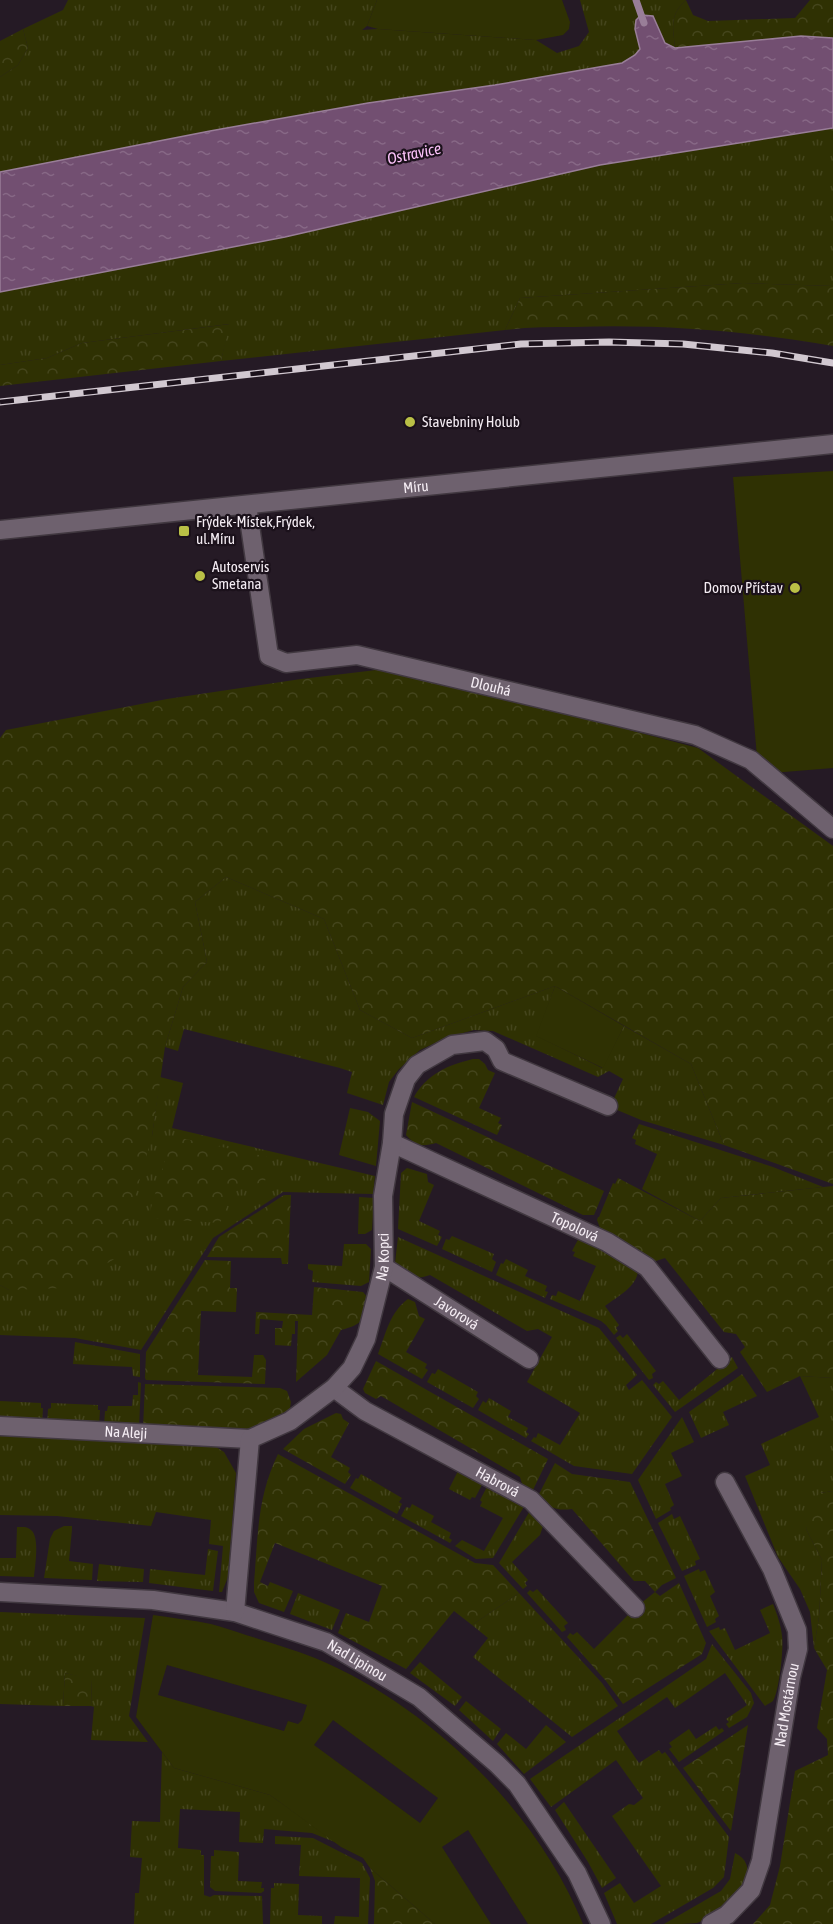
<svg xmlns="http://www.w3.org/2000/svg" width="833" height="1924" font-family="'Asap Condensed',sans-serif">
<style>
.grass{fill:url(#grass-tufts)}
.forest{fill:url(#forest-crowns)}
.garden{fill:#2f3103;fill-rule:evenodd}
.water{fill:url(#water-ripples);stroke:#997e98;stroke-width:1.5}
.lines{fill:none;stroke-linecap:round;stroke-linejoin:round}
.stream{stroke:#997e98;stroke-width:7}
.minor-casing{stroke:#413840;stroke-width:21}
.minor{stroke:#6e616e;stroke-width:18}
.rail-casing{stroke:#d1c8d0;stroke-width:7}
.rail{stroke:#1b111b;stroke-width:4.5;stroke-dasharray:14;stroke-linecap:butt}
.poi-dot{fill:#bac046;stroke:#1b111b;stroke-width:2}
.labels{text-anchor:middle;stroke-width:4.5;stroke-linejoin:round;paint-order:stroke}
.poi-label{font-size:15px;fill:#f4ecf3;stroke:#1b111b;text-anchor:start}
.street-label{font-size:15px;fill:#f4ecf3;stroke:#1b111b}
.water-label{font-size:16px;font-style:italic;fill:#fcc2fa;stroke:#1b111b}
</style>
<defs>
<pattern id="grass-tufts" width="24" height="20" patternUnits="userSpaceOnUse" patternTransform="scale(1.5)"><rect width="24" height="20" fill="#2f3103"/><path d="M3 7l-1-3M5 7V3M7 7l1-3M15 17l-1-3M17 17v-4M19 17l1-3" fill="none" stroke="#44451c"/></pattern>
<pattern id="forest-crowns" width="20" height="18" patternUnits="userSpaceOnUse" patternTransform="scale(1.5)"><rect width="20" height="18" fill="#2f3103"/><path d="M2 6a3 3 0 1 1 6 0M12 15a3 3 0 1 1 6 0" fill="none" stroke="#44451c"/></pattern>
<pattern id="water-ripples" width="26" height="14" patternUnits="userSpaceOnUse" patternTransform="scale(1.5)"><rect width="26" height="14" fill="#724f71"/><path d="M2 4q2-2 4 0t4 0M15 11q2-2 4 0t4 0" fill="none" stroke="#876886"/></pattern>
</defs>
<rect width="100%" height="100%" fill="#251a25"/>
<g class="grass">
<path d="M68,0H377L367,26L362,30L378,29L536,40L557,53L579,46L589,32L580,0H686C669,15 673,27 675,48L665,43L659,28H635L640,49L635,55L622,63L495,85L368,103L210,131L0,172V77L18,65L28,48L23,29L63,10Z"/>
<polygon points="833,128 833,286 743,283 520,298 505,330 221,361 229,324 82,343 47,358 0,365 0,292 285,237 600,165"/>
<polygon points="226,877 324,919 360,1010 412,1038 555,986 537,1036 602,1068 624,1026 691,1064 724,1145 641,1120 610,1107 623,1079 609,1071 598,1077 493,1031 474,1030 448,1037 420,1050 410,1059 399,1069 389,1082 383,1105 347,1093 352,1072 340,1068 184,1029 178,1051 165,1047 183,987 207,962 195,902"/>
<polygon points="160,1077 183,1083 172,1128 375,1176 373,1194 283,1192 213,1238 141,1350 75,1338 0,1335 0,1285 9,1290 152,1136"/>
<polygon points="350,1108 368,1112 380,1121 376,1166 339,1155"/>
<polygon points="639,1124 773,1167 823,1187 721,1198 700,1221 642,1189 657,1154 635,1144 636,1140 632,1138"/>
<polygon points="407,1168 427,1174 428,1182 434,1185 419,1221 440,1231 438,1235 442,1237 437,1246 398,1229 401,1173"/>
<polygon points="359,1197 374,1198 372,1230 365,1234 358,1234"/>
<path d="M581,1234L638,1268C639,1286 618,1296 605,1306L619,1325L616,1328L618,1331L614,1335L606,1325L601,1321L550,1299L552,1295L556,1296L558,1291L580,1301L596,1266L573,1256L575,1252L572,1251Z"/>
<polygon points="452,1236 494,1254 492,1259 496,1262 492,1272 442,1249 446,1239 449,1240"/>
<path d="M398,1237L599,1328L637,1375L626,1385L629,1390L642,1380L672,1417L632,1474L574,1466L531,1441L534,1437L536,1438L538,1433L560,1445L580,1413L527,1382L552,1337L538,1329L527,1331L430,1275C414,1281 405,1275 395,1263Z"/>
<polygon points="344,1244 366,1244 371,1249 369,1282 361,1286 312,1282 313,1271 308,1269 308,1264 342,1266"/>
<polygon points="506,1259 528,1270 525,1276 547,1286 545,1291 548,1292 545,1298 496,1275 501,1263 503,1264"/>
<polygon points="627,1334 656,1371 652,1374 653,1378 649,1380 616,1338 620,1335 623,1338"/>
<polygon points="75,1342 140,1354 140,1377 133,1376 132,1367 73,1364"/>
<polygon points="732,1357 738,1368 675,1412 653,1385 656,1382 659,1384 663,1381 679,1400"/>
<polygon points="438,1369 478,1392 476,1396 479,1399 473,1408 427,1382 432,1373 435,1374"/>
<polygon points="742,1374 757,1396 723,1412 729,1425 701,1438 689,1412"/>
<polygon points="800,1376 833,1378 833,1491 820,1493 806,1529 822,1560 819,1617 814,1648 810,1612 800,1589 778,1557 745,1476 770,1465 761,1444 819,1417"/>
<polygon points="138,1382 141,1383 139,1428 104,1426 105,1411 107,1411 108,1406 132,1406 133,1395 138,1395"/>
<polygon points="489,1398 511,1411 508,1417 528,1428 526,1432 529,1434 526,1438 478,1410 483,1401 486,1403"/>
<polygon points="0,1401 41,1403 41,1408 43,1408 42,1424 0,1422"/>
<polygon points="51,1403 98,1405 98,1410 100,1410 99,1426 47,1424 48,1409 51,1408"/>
<polygon points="682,1417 694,1442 671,1453 682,1476 665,1484 674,1505 670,1508 671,1510 656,1519 638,1480"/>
<polygon points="0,1433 213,1445 224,1452 236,1473 228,1577 222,1592 219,1592 223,1546 209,1544 211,1520 156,1512 151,1526 57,1516 0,1515"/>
<polygon points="459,1469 483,1483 475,1498 472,1497 470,1500 449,1489"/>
<polygon points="361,1474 402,1498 399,1502 402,1504 397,1514 350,1488 356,1478 358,1479"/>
<polygon points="488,1485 525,1505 493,1558 476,1559 455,1546 462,1540 484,1551 503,1518 480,1506 482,1502 480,1500"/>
<polygon points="412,1504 434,1516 431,1522 451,1533 449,1538 452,1540 450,1543 401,1516 406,1507 410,1508"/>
<polygon points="531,1509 543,1526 540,1535 512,1562 528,1580 525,1583 527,1586 523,1589 499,1563"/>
<polygon points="672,1514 674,1519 680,1516 700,1559 695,1561 696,1565 682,1571 658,1523"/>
<polygon points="64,1526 72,1526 72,1529 69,1561 93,1564 92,1580 44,1578 50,1539 54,1531"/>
<path d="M17,1527C22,1527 27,1526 31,1530C40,1537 35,1566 34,1577L0,1576V1558H16Z"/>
<polygon points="208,1549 218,1551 213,1591 149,1583 150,1569 205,1575"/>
<polygon points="99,1564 144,1569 143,1582 97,1581"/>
<polygon points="699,1569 700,1572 705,1570 715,1592 710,1596 719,1616 715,1619 716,1622 707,1627 684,1576"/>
<polygon points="537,1589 568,1623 564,1626 566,1630 562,1632 527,1593 530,1590 533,1592"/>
<polygon points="298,1593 340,1610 332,1630 290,1614"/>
<polygon points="519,1593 602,1683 618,1706 572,1737 473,1657 488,1638 472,1625"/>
<path d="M773,1604C777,1614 781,1625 782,1636C784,1647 779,1692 773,1701C771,1703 767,1704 765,1706L709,1631L719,1627L720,1630L725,1628L735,1650L770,1633L760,1610Z"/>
<polygon points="0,1612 145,1618 129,1716 148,1742 91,1740 94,1707 91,1706 92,1680 65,1673 63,1706 0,1704"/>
<polygon points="712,1644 751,1693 754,1703 747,1717 729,1728 726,1724 729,1722 726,1719 747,1705 725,1673 675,1708 667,1697 617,1731 639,1763 659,1750 662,1754 665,1752 729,1837 724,1877 713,1888 651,1924 617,1924 604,1893 620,1883 634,1903 661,1886 612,1816 629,1804 634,1805 643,1798 616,1760 551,1807 530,1779 706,1659"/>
<polygon points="420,1662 462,1697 455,1706 410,1673"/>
<polygon points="466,1701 501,1729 493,1741 459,1710"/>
<polygon points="546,1725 566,1742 524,1774 497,1744 506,1733 526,1749"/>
<polygon points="716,1726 719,1730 722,1728 724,1731 679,1762 669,1749 672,1747 669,1743 689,1729 696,1739"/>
<polygon points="162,1752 174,1768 270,1795 337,1843 312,1833 264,1829 263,1843 239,1842 240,1812 180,1809 178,1848 201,1850 201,1855 204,1855 204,1895 210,1897 214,1895 262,1896 263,1924 134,1924 135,1893 139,1893 142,1858 130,1857 132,1821 160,1822"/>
<polygon points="564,1802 616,1878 602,1888 588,1862 555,1810"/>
<polygon points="275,1836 313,1838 362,1863 370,1878 368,1924 334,1924 335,1916 359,1917 360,1878 299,1876 301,1845 275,1844"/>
<polygon points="214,1850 239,1852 238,1881 262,1882 261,1888 264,1888 264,1891 261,1893 215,1891 210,1887 211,1856 214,1856"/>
<path d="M735,1853C758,1864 745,1890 730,1903C721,1910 708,1919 697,1923C689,1924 674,1924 664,1924L721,1891L730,1879Z"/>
<polygon points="274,1883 299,1884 298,1915 322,1916 322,1924 270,1924 271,1888 274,1888"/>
</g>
<g class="forest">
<path d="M686,0L693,15L708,21L795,18L810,0H833V38L801,36L675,48C673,27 669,15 686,0Z"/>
<polygon points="23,29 28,48 18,65 0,77 0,41"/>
<path d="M743,283L833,286V346C747,331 661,324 574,327C551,327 528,327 505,330L520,298Z"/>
<polygon points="230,324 221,361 0,386 0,365 47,358 82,343"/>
<polygon points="393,668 698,748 833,846 833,1184 724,1145 691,1064 555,986 412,1038 360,1010 324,919 226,877 195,902 207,962 183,987 165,1047 152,1136 118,1257 64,1288 9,1290 0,1285 0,738 6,730 167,699 301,679"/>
<path d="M473,1059H479L485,1064L488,1070L495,1073L479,1108L501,1118L498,1123L502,1125L497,1135L414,1097C427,1074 448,1065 473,1059Z"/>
<path d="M412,1102L604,1191L594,1215H583L436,1143C422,1147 416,1146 406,1135Z"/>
<polygon points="172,1136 272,1158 265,1181 233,1192 220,1223 148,1218"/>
<polygon points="618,1178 700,1221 721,1198 833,1186 833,1378 800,1376 767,1392 740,1352 745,1347 736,1334 724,1332 665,1258 656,1261 600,1228 597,1220 598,1217 599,1217 613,1183 615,1184"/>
<polygon points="284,1195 291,1195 288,1264 282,1264 281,1258 207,1257 219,1237"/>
<polygon points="205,1260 231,1261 230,1288 237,1288 236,1312 201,1311 198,1375 252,1377 254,1355 263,1355 266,1360 265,1384 146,1380 145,1378 146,1352"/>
<path d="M314,1287L363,1292L368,1298C364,1320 364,1324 341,1330L327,1355L296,1382L298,1321H295V1334H292L291,1346L275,1345V1328H282L283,1321L260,1319L259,1334H255L256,1312L312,1315Z"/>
<path d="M408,1299L415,1302L419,1316L425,1319L406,1352L427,1364L425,1368L428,1370L422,1379L378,1354C386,1333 390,1312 408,1299Z"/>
<polygon points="376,1361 548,1459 532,1492 523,1487 520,1477 381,1396 376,1399 365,1393 363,1389"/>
<polygon points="145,1384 280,1388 287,1391 291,1402 290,1408 284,1414 245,1431 143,1428"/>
<polygon points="336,1413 341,1414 343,1419 349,1423 331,1457 350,1468 348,1472 351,1475 345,1484 283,1449 304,1429"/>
<path d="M278,1454L475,1563L493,1565L519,1593L472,1625L454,1611L406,1669L338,1633L346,1613L369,1622L382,1586L275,1543L260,1582L268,1586L270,1582L293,1591L284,1612L259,1603L254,1592V1583C258,1536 257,1497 278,1454Z"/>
<path d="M555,1463L572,1474L630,1482L676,1578L662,1585L655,1592L645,1581H634L572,1509C556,1511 549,1508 538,1496Z"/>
<polygon points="833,1491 833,1924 753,1924 770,1905 780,1866 795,1771 828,1755 827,1739 817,1728 827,1670 814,1648 819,1617 822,1560 806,1529 811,1502 820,1493"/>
<polygon points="679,1583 706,1643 702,1654 623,1704 606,1681 567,1637 570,1633 573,1635 577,1632 594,1649 635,1608 655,1592 660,1596"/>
<polygon points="65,1673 92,1679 91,1706 63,1706"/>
<polygon points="748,1725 731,1831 683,1768"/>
<polygon points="370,1868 435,1924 374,1924 375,1881"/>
</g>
<g class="garden">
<polygon points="377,0 562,0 570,22 569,29 563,35 536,40 378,29 367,26"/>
<polygon points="833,471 833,768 772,773 757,757 733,477"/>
<polygon points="555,986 624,1026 603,1068 536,1036"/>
<path d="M153,1615C172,1618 192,1620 211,1624C223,1627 234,1631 246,1635C269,1642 292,1649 315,1658C428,1705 537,1810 583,1924H528L468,1830L442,1847L491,1924H435L370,1868L363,1858L341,1847L270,1795L174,1768L136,1717ZM167,1665L307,1705L302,1720L298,1724L288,1721L284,1731L158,1695ZM333,1720L438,1798L420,1823L314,1745Z"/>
</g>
<polygon class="water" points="641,15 653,16 665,43 675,48 801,36 833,38 833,128 600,165 285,237 0,292 0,172 210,131 368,103 495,85 622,63 635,55 640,49 635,29 636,20"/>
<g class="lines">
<polyline class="stream" points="636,0 644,23"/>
<defs>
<g id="minor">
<path id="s1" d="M247,505L269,656L286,663L357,655L695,735L751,760L833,829"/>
<path id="s2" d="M0,530L833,444"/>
<path id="s3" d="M392,1143L607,1242L647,1267L720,1359"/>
<path id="s4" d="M384,1267L529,1359"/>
<path id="s5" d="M334,1388L365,1411L531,1500L635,1608"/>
<path id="s6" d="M0,1426L250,1439"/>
<path id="s7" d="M0,1592L153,1600L235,1612L326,1642L419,1697L497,1764L517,1784L577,1873L601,1924"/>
<path id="s8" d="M235,1612L250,1439L290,1421L334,1388L352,1368L366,1339L384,1267L383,1196L392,1143L394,1114L406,1079L417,1065L452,1045L485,1041L496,1049L502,1061L608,1106"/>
<path id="s9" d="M711,1924L727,1915L751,1890L761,1861L791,1677L798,1649L797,1630L772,1569L725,1482"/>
</g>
</defs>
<use href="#minor" class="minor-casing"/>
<use href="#minor" class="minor"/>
<defs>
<polyline id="rail" points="0,402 521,344 609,342 683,344 772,353 833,363"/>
</defs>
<use href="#rail" class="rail-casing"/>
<use href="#rail" class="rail"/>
</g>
<g class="poi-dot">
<circle cx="410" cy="422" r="6"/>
<rect x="178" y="525" width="12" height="12" rx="3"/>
<circle cx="200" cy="576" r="6"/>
<circle cx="795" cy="588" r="6"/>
</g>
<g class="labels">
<g class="poi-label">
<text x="422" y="427">Stavebniny Holub</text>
<text x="196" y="527">Frýdek-Místek,Frýdek,<tspan x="196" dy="17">ul.Míru</tspan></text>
<text x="212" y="572">Autoservis<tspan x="212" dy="17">Smetana</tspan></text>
<text x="783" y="593" text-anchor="end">Domov Přístav</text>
</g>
<g class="street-label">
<text dy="5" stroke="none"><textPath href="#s2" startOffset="418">Míru</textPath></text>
<text dy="5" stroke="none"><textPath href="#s1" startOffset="380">Dlouhá</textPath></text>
<text dy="5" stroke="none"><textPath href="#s3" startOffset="201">Topolová</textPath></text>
<text dy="5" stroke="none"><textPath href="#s8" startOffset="416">Na Kopci</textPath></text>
<text dy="5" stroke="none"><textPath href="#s4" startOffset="86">Javorová</textPath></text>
<text dy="5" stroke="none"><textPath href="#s6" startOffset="126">Na Aleji</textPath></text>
<text dy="5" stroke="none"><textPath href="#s5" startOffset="189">Habrová</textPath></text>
<text dy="5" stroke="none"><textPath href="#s7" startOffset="368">Nad Lipinou</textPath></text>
<text dy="5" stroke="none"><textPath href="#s9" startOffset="242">Nad Mostárnou</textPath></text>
</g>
<g class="water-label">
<text transform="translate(414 153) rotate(-12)" y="6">Ostravice</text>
</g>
</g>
</svg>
